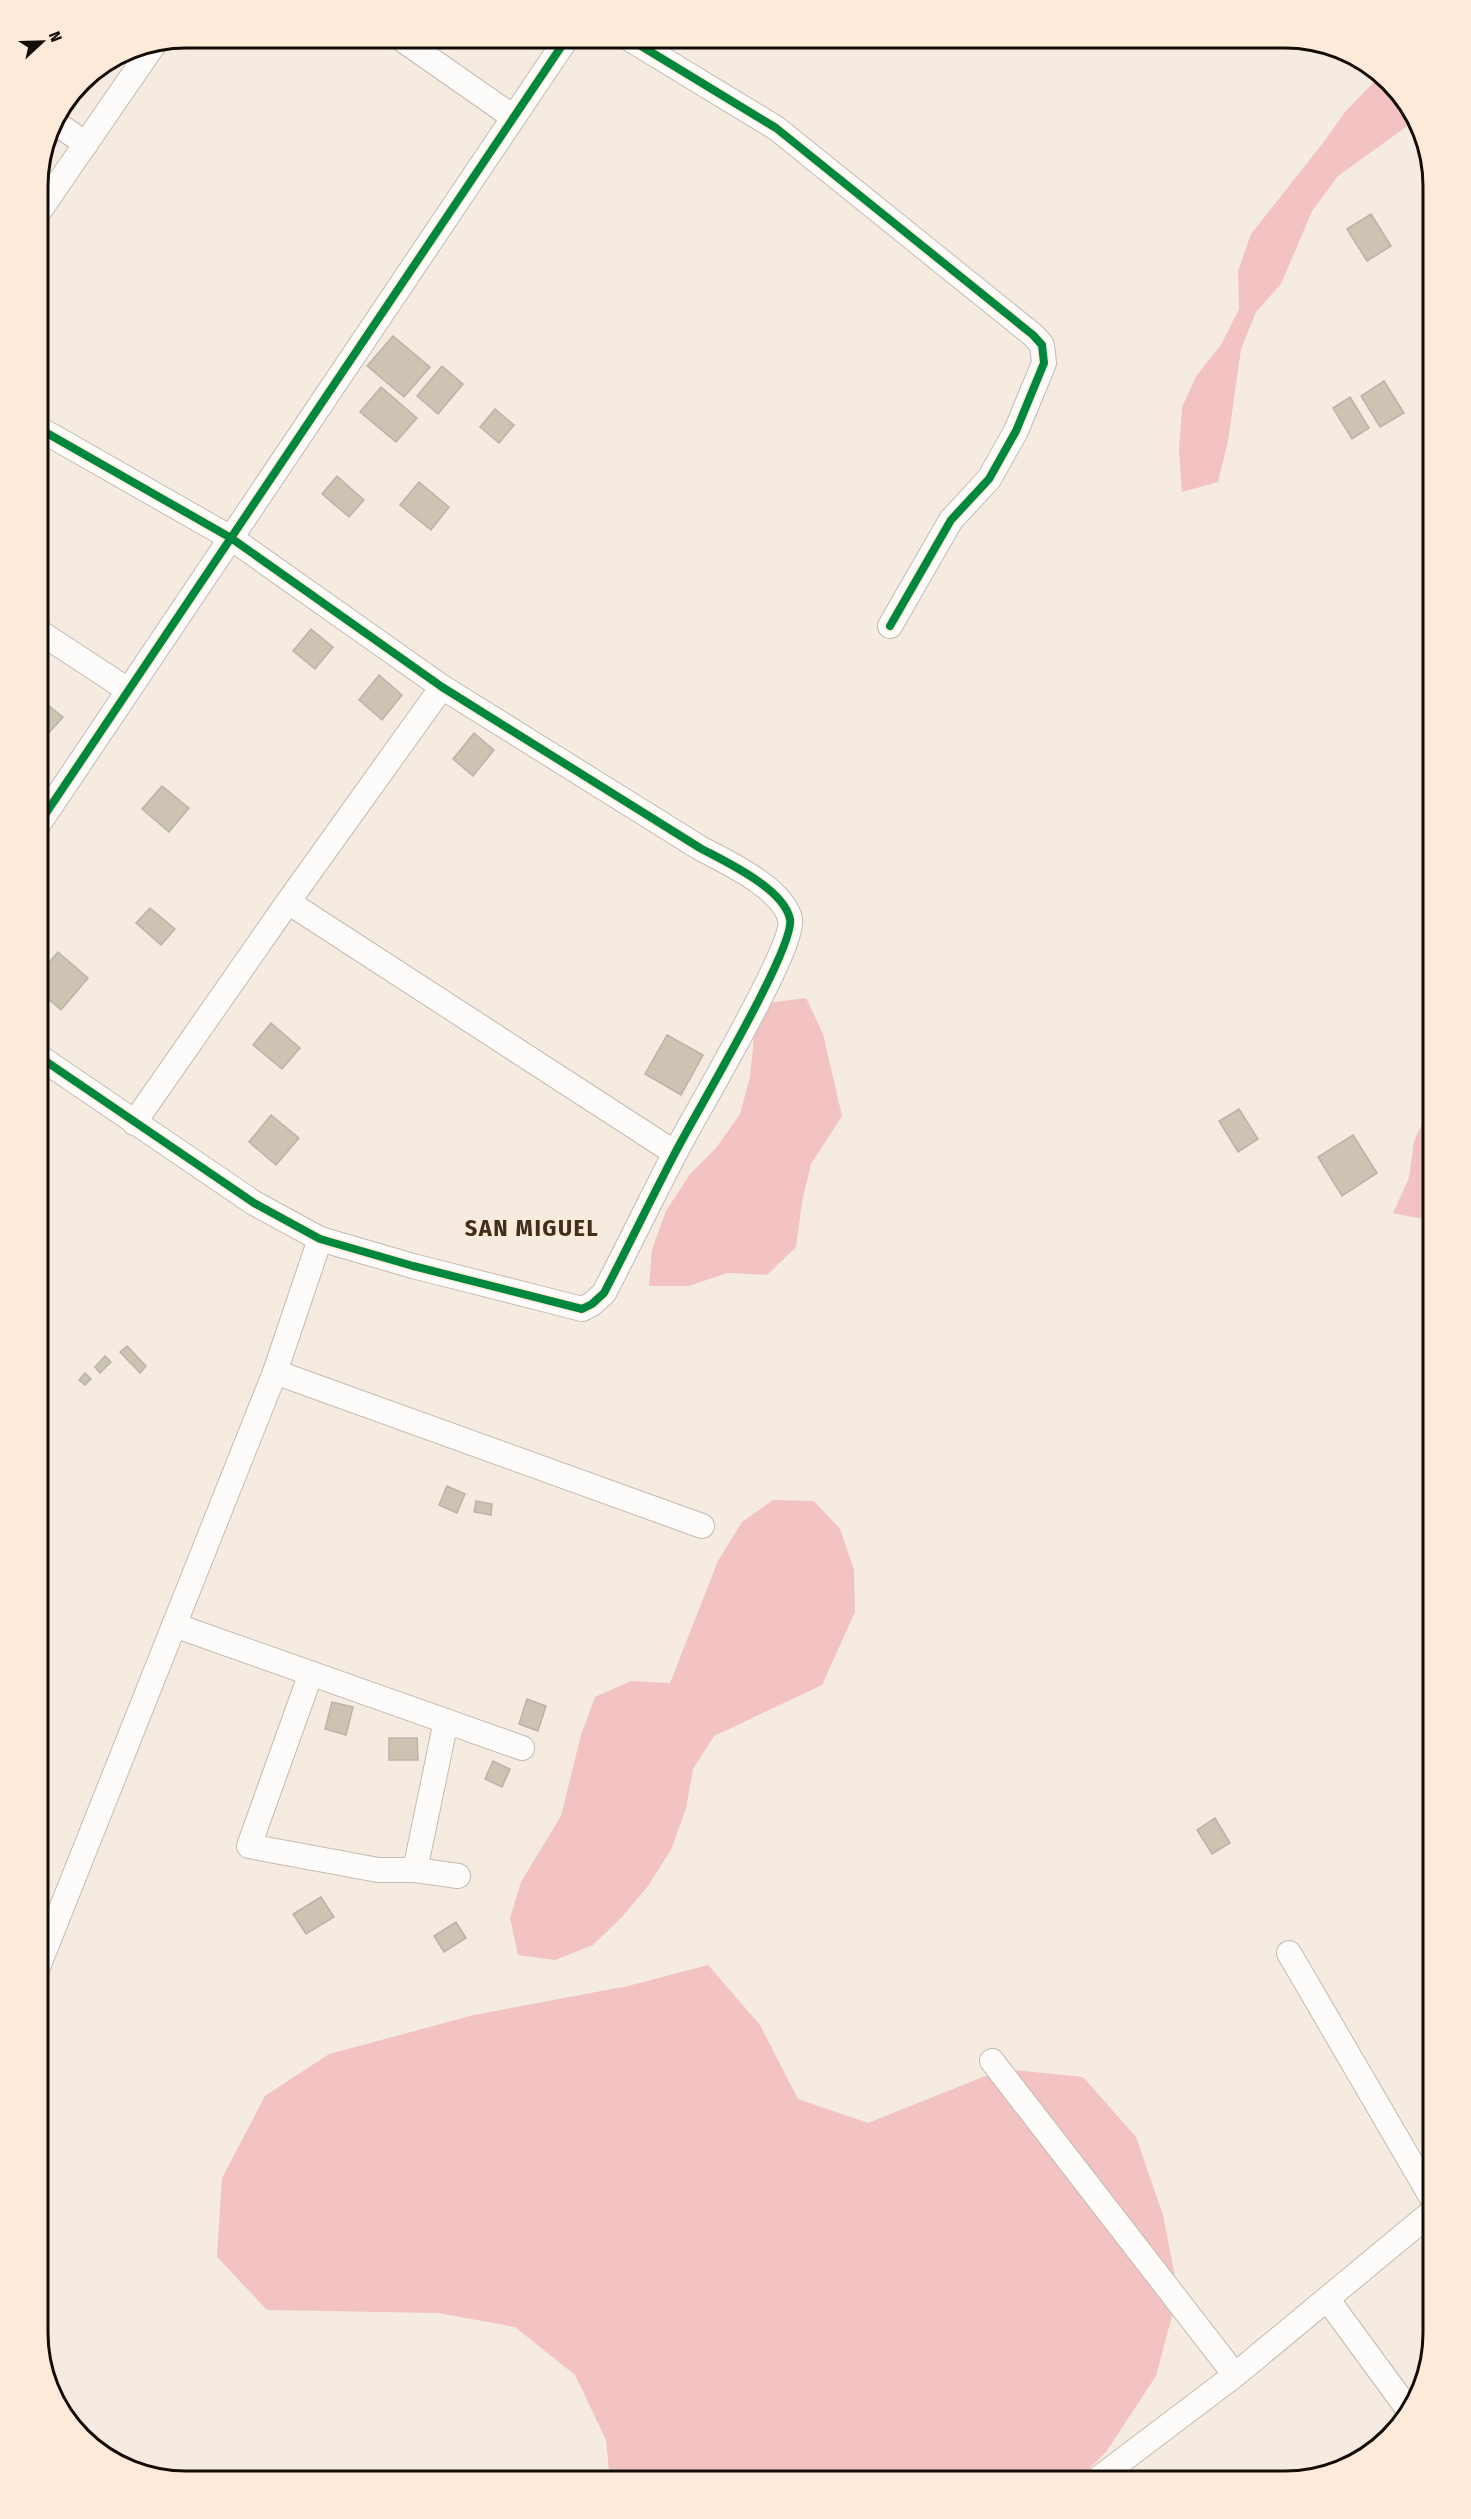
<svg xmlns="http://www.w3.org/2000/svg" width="1471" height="2519" font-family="'Fira Sans Condensed',sans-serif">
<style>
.green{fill:#efccc9}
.forest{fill:#f2c3c2}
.building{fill:#cdc3b3;stroke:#bab3aa;stroke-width:1.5}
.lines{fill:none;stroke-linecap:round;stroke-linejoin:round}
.minor-casing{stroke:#c3bbb2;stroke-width:26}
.path{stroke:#d2cfcc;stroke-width:4;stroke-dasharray:3 3;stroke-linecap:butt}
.minor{stroke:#fefcfa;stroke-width:24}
.cycleway-casing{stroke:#feead9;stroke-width:11}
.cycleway{stroke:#00873e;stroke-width:8}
.labels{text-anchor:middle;stroke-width:4.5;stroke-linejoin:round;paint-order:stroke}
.district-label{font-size:24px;font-weight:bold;letter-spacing:1.5px;fill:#412f1e;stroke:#feead9}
.rim{fill:none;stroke:#140c06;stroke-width:3}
</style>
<rect width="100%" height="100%" fill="#f6ebe1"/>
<polygon class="green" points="50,132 61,139 39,174"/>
<g class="forest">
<polygon points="1385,82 1417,119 1338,176 1312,211 1281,284 1256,312 1241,349 1228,441 1218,482 1182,492 1179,451 1182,407 1197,375 1221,345 1239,309 1238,271 1251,234 1323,143 1345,112 1373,83"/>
<polygon points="806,998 823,1034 842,1116 811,1164 802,1202 796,1247 767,1275 727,1273 689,1286 649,1286 652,1249 666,1211 690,1174 716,1148 740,1114 750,1077 754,1037 768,1003"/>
<polygon points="1433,1101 1433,1221 1432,1221 1393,1213 1409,1178 1414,1141"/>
<polygon points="773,1500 814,1501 840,1529 854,1570 855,1612 822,1685 714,1736 693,1769 686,1808 671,1850 648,1886 622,1917 593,1945 555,1960 518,1955 510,1918 521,1882 561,1816 581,1735 595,1697 631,1681 670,1683 718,1561 742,1522"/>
<polygon points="708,1965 760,2025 798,2099 868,2123 1003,2069 1083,2077 1136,2137 1163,2215 1178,2293 1156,2376 1106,2452 1076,2481 610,2481 606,2440 575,2375 515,2327 438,2313 267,2310 217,2257 222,2178 265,2096 329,2054 474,2015 628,1986"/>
</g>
<g class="building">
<polygon points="1371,214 1391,246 1367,261 1347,229"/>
<polygon points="393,336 430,367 404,397 367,366"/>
<polygon points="442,366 463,384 438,414 417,396"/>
<polygon points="1384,381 1404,413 1380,427 1361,396"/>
<polygon points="381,387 417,418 396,442 360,412"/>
<polygon points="1350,397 1369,428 1352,439 1333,408"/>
<polygon points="495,409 514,425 499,443 480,427"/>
<polygon points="337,476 364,500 349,517 322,494"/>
<polygon points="419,482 449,507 431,530 400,505"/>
<polygon points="311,629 333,647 315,669 293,651"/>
<polygon points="379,675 402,695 382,720 359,700"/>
<polygon points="48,705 63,717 48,734 38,726 38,718"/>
<polygon points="474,733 494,750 473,776 453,759"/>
<polygon points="162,786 189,808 169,832 142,809"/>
<polygon points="150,908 175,929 161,945 136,923"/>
<polygon points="58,952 88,978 61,1010 38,990 38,975"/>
<polygon points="271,1023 300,1048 282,1069 253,1045"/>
<polygon points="667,1035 703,1055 681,1095 645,1074"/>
<polygon points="1239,1109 1258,1139 1238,1152 1219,1121"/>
<polygon points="271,1115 299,1138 276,1165 249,1142"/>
<polygon points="1353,1135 1377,1173 1342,1196 1318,1157"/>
<polygon points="127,1346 146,1366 140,1373 120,1352"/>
<polygon points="105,1356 111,1362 100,1373 95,1367"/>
<polygon points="85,1373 91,1379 85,1385 79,1380"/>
<polygon points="447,1486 465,1494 457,1513 439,1505"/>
<polygon points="476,1501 492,1504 491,1515 474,1512"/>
<polygon points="527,1699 546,1706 538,1731 519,1724"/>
<polygon points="332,1702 353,1707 346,1735 325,1729"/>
<polygon points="389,1738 417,1738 418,1760 389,1760"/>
<polygon points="493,1761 510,1769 502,1787 485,1779"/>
<polygon points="1215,1818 1230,1843 1212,1854 1197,1830"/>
<polygon points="321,1897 334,1917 306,1934 293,1914"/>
<polygon points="456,1922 466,1938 444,1952 434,1936"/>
</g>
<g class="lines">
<defs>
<g id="minor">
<polyline points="400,38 513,117"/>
<polyline points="628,38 776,128 1033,335 1042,345 1044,363 1016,431 989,479 951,520 890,626"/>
<polyline points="53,121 86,144"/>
<polyline points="38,213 155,43"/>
<polyline points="38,631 128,690"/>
<polyline points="38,825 567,38"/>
<polyline points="288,902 675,1153"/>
<path d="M38,1056L254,1203L320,1239L413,1266L582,1309L592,1304L604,1293C628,1247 650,1201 674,1155C692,1119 796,947 790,919C783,888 726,862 700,848L442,687L231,538L38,428"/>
<polyline points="134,1123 288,902 442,687"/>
<polyline points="275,1372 702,1526"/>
<polyline points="174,1625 522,1748"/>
<polyline points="311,1673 249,1846 378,1870 415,1870 458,1876"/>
<polyline points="415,1870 446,1721"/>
<polyline points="1289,1953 1433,2200"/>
<polyline points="38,1967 275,1372 320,1239"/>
<polyline points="992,2061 1235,2375"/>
<polyline points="1328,2300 1410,2412"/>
<polyline points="1095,2481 1235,2375 1433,2211"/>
</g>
</defs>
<use href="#minor" class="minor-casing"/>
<polyline class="path" points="43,156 49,147"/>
<use href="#minor" class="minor"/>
<defs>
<g id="cycleway">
<polyline points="628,38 776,128 1033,335 1042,345 1044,363 1016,431 989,479 951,520 890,626"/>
<polyline points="38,825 567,38"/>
<path d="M38,1056L254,1203L320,1239L413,1266L582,1309L592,1304L604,1293C628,1247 650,1201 674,1155C692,1119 796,947 790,919C783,888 726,862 700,848L442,687L231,538L38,428"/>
</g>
</defs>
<use href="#cycleway" class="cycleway-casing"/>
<use href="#cycleway" class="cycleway"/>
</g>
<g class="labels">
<g class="district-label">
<text x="532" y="1236">SAN MIGUEL</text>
</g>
</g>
<path d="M0 0H1471V2519H0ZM186 48H1285A138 138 0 0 1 1423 186V2333A138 138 0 0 1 1285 2471H186A138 138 0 0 1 48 2333V186A138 138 0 0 1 186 48Z" fill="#feead9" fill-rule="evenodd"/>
<path class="rim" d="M186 48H1285A138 138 0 0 1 1423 186V2333A138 138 0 0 1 1285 2471H186A138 138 0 0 1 48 2333V186A138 138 0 0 1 186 48Z"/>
<g transform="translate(42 42) rotate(68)" stroke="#feead9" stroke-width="4.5" paint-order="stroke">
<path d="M0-4.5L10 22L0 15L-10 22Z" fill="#140c06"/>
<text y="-9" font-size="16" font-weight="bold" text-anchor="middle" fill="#140c06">N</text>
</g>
</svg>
